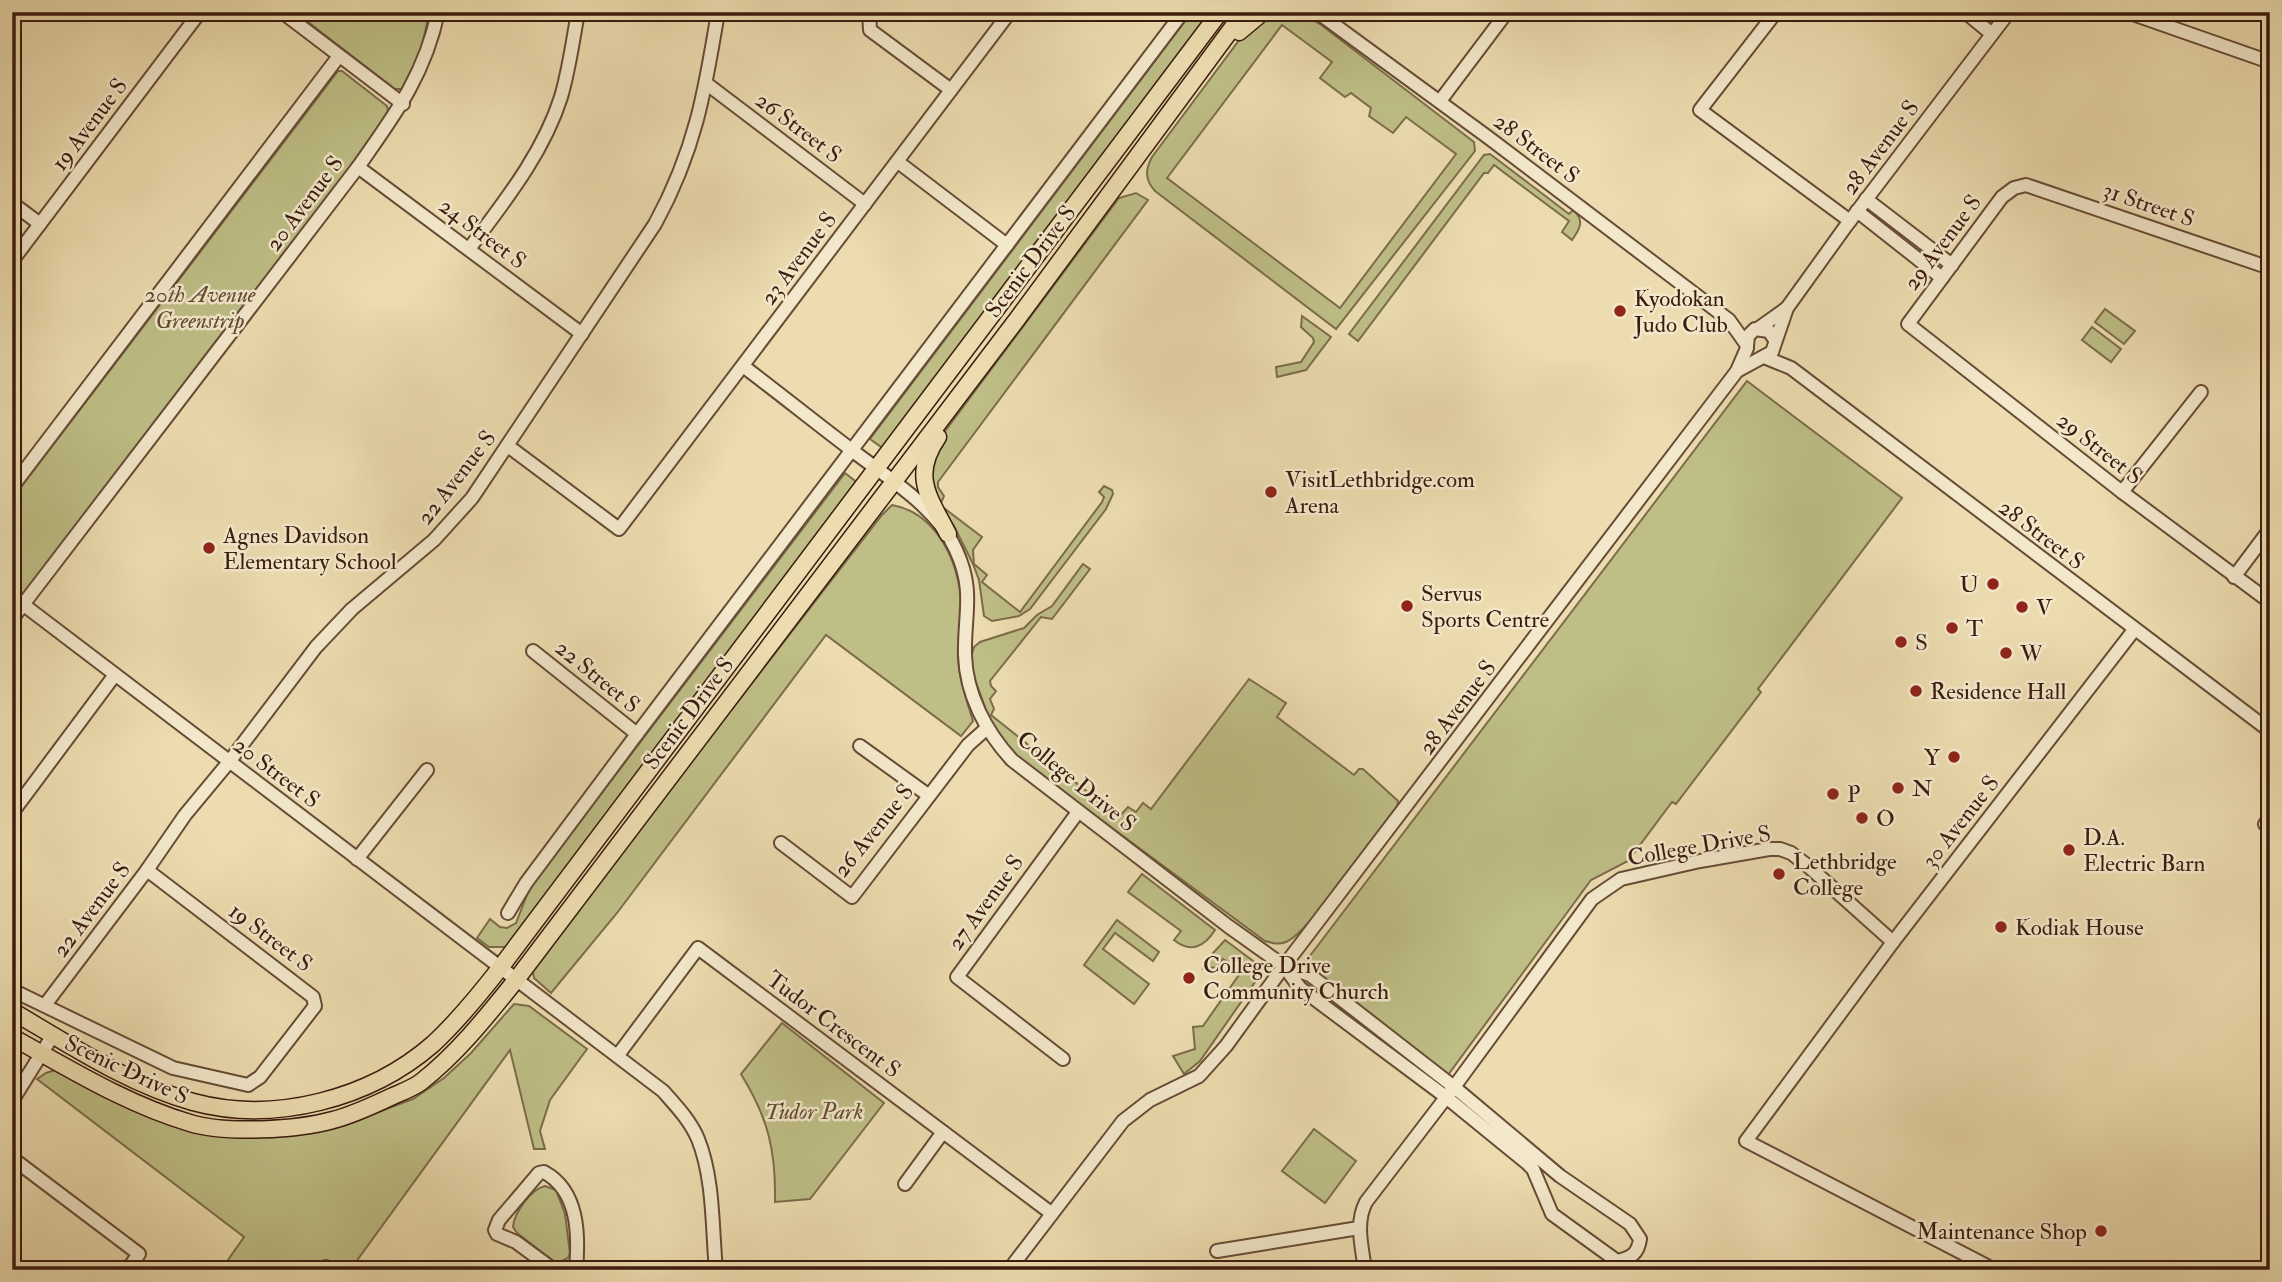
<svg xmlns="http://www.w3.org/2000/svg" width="2282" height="1282" font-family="'IM FELL Double Pica',serif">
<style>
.green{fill:#bebe86;stroke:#7c6c4a;stroke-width:2;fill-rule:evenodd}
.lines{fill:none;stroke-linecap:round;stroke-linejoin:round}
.minor-casing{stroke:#674b36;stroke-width:16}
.major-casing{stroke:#3b1b0e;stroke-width:19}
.minor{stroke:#f3e8cb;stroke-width:12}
.major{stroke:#ecdcaf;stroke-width:16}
.poi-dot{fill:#8f2418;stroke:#f3e8cb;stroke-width:2.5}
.labels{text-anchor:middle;stroke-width:5;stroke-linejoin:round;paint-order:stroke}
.street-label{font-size:23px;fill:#3b1b0e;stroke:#f3e8cb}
.park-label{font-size:23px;font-style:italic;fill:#624c32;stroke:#f3e8cb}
.poi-label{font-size:23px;fill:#3b1b0e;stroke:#f3e8cb;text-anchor:start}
</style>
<rect width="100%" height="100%" fill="#ecdcaf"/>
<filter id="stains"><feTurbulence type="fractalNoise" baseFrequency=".00286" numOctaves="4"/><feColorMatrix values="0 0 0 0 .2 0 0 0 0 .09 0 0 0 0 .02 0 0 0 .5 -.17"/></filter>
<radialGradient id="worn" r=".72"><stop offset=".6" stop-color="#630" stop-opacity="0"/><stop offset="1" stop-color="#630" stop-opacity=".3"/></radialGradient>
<g class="green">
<path d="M295,12H429C424,36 420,71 402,89H395Z"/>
<polygon points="1192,12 1213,12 884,449 870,439"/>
<path d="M1289,12L1309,18L1320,24L1474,142L1475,151L1336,329L1155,191C1145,180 1145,170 1152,157L1243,35L1264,16ZM1282,25L1332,62L1320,78L1345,97L1351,93L1371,108L1369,116L1393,133L1406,117L1456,154L1340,308L1167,178Z"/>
<polygon points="338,71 342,71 387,106 389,116 25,595 12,585 12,499"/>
<path d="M1490,154L1569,214L1573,210C1585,220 1580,229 1572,240L1562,232L1569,221L1494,165L1488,173H1484L1358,341L1349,334L1484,155Z"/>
<polygon points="1136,193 1148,200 938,482 938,487 944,496 940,505 982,537 973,550 974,564 987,575 982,582 1020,612 1102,502 1104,497 1099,492 1104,486 1112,490 1113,494 1106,509 1030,609 1019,616 992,621 984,616 979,580 973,564 954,526 933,497 930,455 937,442 1119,198"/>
<polygon points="2105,309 2135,331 2124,344 2095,322"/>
<polygon points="1302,316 1331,337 1306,370 1277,377 1276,367 1301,362 1314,342 1313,338 1301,327"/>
<polygon points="2092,327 2121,349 2111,362 2082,340"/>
<polygon points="1747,381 1902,498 1758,689 1761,692 1676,804 1672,802 1628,861 1591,880 1448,1075 1303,965"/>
<polygon points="845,473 859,484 507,947 489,947 477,938 490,919 500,927 507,928 516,923 530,887"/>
<path d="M892,505C938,513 962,567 961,609C961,626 957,642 958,658C959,679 967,701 973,721L961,736L826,635L617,913L551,993L534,978L533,972L537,961L882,515Z"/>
<path d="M1083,564L1090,569L1052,619L1041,617L990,681L991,686L996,691L990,699L994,709L991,715L1119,817L1128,807L1136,812L1143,803L1151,809L1249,679L1286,703L1277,717L1354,775L1359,769H1363L1398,801L1397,809C1378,834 1309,933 1286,942C1278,945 1272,943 1265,941L1024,763L1006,747L994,732L974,677L971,658L974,647L980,642L1024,628L1037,615L1052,606Z"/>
<path d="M1142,874L1215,930C1205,946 1191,954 1174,940L1181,931L1128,892Z"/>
<polygon points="1117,920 1159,952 1153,961 1115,933 1103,949 1149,984 1134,1004 1084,965"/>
<polygon points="1225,940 1260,966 1262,972 1200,1061 1184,1074 1173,1056 1195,1049 1193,1027 1203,1026 1241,972 1223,959 1217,967 1203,969 1203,964"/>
<polygon points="514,1004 529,1006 587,1049 550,1100 540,1131 545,1149 534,1149 510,1050 350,1270 221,1270 244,1237 37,1079 46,1073 55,1070 132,1110 208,1135 252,1137 335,1128 413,1099 444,1078 471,1053"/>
<path d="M782,1023L884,1103L810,1199L775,1202C776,1150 768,1118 741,1074Z"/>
<polygon points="1314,1129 1356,1161 1325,1203 1282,1171"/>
<path d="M545,1186L556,1190L565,1214L570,1253L568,1258L560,1262L553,1261L517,1233L513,1227C514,1213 531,1189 545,1186Z"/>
</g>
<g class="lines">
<defs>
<g id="minor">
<polyline points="282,12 403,104"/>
<polyline points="869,12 870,30 951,90"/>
<polyline points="1317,12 1489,138 1729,320 1746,344"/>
<polyline points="1776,12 1700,110 1850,221"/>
<polyline points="1965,12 1992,34"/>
<polyline points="2127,12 2270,62"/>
<polyline points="707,84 865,204"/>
<polyline points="1440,101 1507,12"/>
<polyline points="898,162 1007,245"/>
<polyline points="358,167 582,334"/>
<polyline points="1866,199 1952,265"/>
<polyline points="12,203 40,224"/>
<polyline points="1857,211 1942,278"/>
<path d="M469,249C504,202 543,154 561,97C569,70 573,40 578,12"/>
<polyline points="12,261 200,12"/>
<polyline points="2270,268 2026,185 2014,188 2002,197 1908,324 2122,492 2270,602"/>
<polyline points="1759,328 1787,308"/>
<polyline points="1747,346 1748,336 1755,329 1769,331 1775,340"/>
<polyline points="1764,357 1791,368 2270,731"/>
<path d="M743,366C780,394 816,423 853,451C889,479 937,507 956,550C975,591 964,614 965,655C966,694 986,732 1012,760L1228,926L1284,966L1310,975L1454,1087L1560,1176L1630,1224L1640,1239C1638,1254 1631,1258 1617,1261L1552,1214L1533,1169L1527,1163L1446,1097L1300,988L1284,966"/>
<polyline points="1737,371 1772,352 1787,308 1846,226 2009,12"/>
<polyline points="508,446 619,529 1010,12"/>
<polyline points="12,487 339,56"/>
<polyline points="2122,492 2201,392"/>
<polyline points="2234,577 2270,529"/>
<path d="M12,596L663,1091C676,1106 690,1120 698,1139C714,1179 712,1228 716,1270"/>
<path d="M12,619L358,167C394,116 425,75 438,12"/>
<polyline points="533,651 637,734"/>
<polyline points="860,746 928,795"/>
<polyline points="12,813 114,676"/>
<polyline points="2265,824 2270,818"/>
<polyline points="781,843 852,897 968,745 987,728"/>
<polyline points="357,859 427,770"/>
<polyline points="508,913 526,883 637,734 1183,12"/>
<polyline points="12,990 173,1068 248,1085 260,1077 315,1006 313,997 147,870"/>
<path d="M45,1005L147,870L185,815L229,762L316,647L352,609L434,540L472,498L655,224C695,151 705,92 718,12"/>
<polyline points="618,1055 698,948 1051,1213"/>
<polyline points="1063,1059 957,977 1078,812"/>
<polyline points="12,1101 53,1035"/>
<polyline points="12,1158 139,1254 127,1270"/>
<polyline points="905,1184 943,1132"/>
<polyline points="1217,1251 1359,1228"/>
<polyline points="326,1267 330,1270"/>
<path d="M554,1270L516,1242L497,1234L495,1230L499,1220L539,1173L544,1172C579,1191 579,1235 576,1270"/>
<polyline points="1009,1270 1123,1121 1150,1100 1199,1076 1226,1046 1284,966 1737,371 1747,348"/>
<path d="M1365,1270C1362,1247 1355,1223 1366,1202L1454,1087L1592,899L1621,879L1700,861L1769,849H1780L1791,853L1808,866L1893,942"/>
<polyline points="1995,1270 1746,1141 1893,942 2134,630"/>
</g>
<g id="major">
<polyline points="1239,32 1263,12"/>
<path d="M938,437C911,476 929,497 948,534"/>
<path d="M12,1011C70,1045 128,1084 193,1102C274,1124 370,1099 433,1044C458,1021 479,995 500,968L1220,12"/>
<path d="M12,1037C70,1069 126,1104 190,1123C226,1134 297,1130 333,1120C353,1115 374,1105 393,1096C402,1092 413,1088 421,1082C458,1053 487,1016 516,980L1018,318L1244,12"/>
</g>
</defs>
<use href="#minor" class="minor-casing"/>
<use href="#major" class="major-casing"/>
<use href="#minor" class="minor"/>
<use href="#major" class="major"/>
</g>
<g class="poi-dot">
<circle cx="1620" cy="311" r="7"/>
<circle cx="1271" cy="492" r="7"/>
<circle cx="209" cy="548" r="7"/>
<circle cx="1993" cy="584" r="7"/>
<circle cx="1407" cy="606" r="7"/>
<circle cx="2022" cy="607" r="7"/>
<circle cx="1952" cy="628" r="7"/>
<circle cx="1901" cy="642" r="7"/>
<circle cx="2006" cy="653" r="7"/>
<circle cx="1916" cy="691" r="7"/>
<circle cx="1954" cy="757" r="7"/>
<circle cx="1898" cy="788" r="7"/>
<circle cx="1833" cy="794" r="7"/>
<circle cx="1862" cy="818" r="7"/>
<circle cx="2069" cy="850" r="7"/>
<circle cx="1779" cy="874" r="7"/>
<circle cx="2001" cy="927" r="7"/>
<circle cx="1189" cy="978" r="7"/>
<circle cx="2101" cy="1231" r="7"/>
</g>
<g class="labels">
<g class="street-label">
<text transform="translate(89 124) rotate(-53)" y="8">19 Avenue S</text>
<text transform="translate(799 127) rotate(37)" y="8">26 Street S</text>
<text transform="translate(1880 147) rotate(-53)" y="8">28 Avenue S</text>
<text transform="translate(1537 148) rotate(37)" y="8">28 Street S</text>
<text transform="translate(304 203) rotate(-53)" y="8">20 Avenue S</text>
<text transform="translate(2149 204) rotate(19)" y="8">31 Street S</text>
<text transform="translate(483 233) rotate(37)" y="8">24 Street S</text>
<text transform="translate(1942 242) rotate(-53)" y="8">29 Avenue S</text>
<text transform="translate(798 258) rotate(-53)" y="8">23 Avenue S</text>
<text transform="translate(1030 261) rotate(-53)" y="8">Scenic Drive S</text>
<text transform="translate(2100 448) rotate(38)" y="8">29 Street S</text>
<text transform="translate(456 477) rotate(-52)" y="8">22 Avenue S</text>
<text transform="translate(2042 534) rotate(37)" y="8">28 Street S</text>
<text transform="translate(598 676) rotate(39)" y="8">22 Street S</text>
<text transform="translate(1457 707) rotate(-53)" y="8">28 Avenue S</text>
<text transform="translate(688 713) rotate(-53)" y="8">Scenic Drive S</text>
<text transform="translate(277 772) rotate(37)" y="8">20 Street S</text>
<text transform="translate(1077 781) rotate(39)" y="8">College Drive S</text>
<text transform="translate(1960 821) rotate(-52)" y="8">30 Avenue S</text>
<text transform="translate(873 830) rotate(-51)" y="8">26 Avenue S</text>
<text transform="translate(1699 845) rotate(-10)" y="8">College Drive S</text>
<text transform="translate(985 902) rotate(-54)" y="8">27 Avenue S</text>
<text transform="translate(91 909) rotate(-53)" y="8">22 Avenue S</text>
<text transform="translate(271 937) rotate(37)" y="8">19 Street S</text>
<text transform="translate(834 1024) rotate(37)" y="8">Tudor Crescent S</text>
<text transform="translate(127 1069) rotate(25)" y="8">Scenic Drive S</text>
</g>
<g class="park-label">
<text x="200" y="302">20th Avenue<tspan x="200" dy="26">Greenstrip</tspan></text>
<text x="814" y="1119">Tudor Park</text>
</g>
<g class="poi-label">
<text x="1634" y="306">Kyodokan<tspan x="1634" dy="26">Judo Club</tspan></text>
<text x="1285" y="487">VisitLethbridge.com<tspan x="1285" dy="26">Arena</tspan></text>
<text x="223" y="543">Agnes Davidson<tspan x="223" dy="26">Elementary School</tspan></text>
<text x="1979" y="592" text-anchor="end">U</text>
<text x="1421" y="601">Servus<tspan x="1421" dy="26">Sports Centre</tspan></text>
<text x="2036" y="615">V</text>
<text x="1966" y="636">T</text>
<text x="1915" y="650">S</text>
<text x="2020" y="661">W</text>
<text x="1930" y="699">Residence Hall</text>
<text x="1940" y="765" text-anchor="end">Y</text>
<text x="1912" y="796">N</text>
<text x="1847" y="802">P</text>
<text x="1876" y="826">O</text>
<text x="2083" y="845">D.A.<tspan x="2083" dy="26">Electric Barn</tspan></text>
<text x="1793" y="869">Lethbridge<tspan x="1793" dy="26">College</tspan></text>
<text x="2015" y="935">Kodiak House</text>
<text x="1203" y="973">College Drive<tspan x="1203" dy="26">Community Church</tspan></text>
<text x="2087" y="1239" text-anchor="end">Maintenance Shop</text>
</g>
</g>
<rect width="2282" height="1282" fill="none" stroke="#ecdcaf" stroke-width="42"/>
<rect x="14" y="14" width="2254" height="1254" fill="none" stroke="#3b1b0e" stroke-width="3.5"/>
<rect x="21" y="21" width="2240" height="1240" fill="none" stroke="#3b1b0e" stroke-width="2"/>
<rect width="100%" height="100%" filter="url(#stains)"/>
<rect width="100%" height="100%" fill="url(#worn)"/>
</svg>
